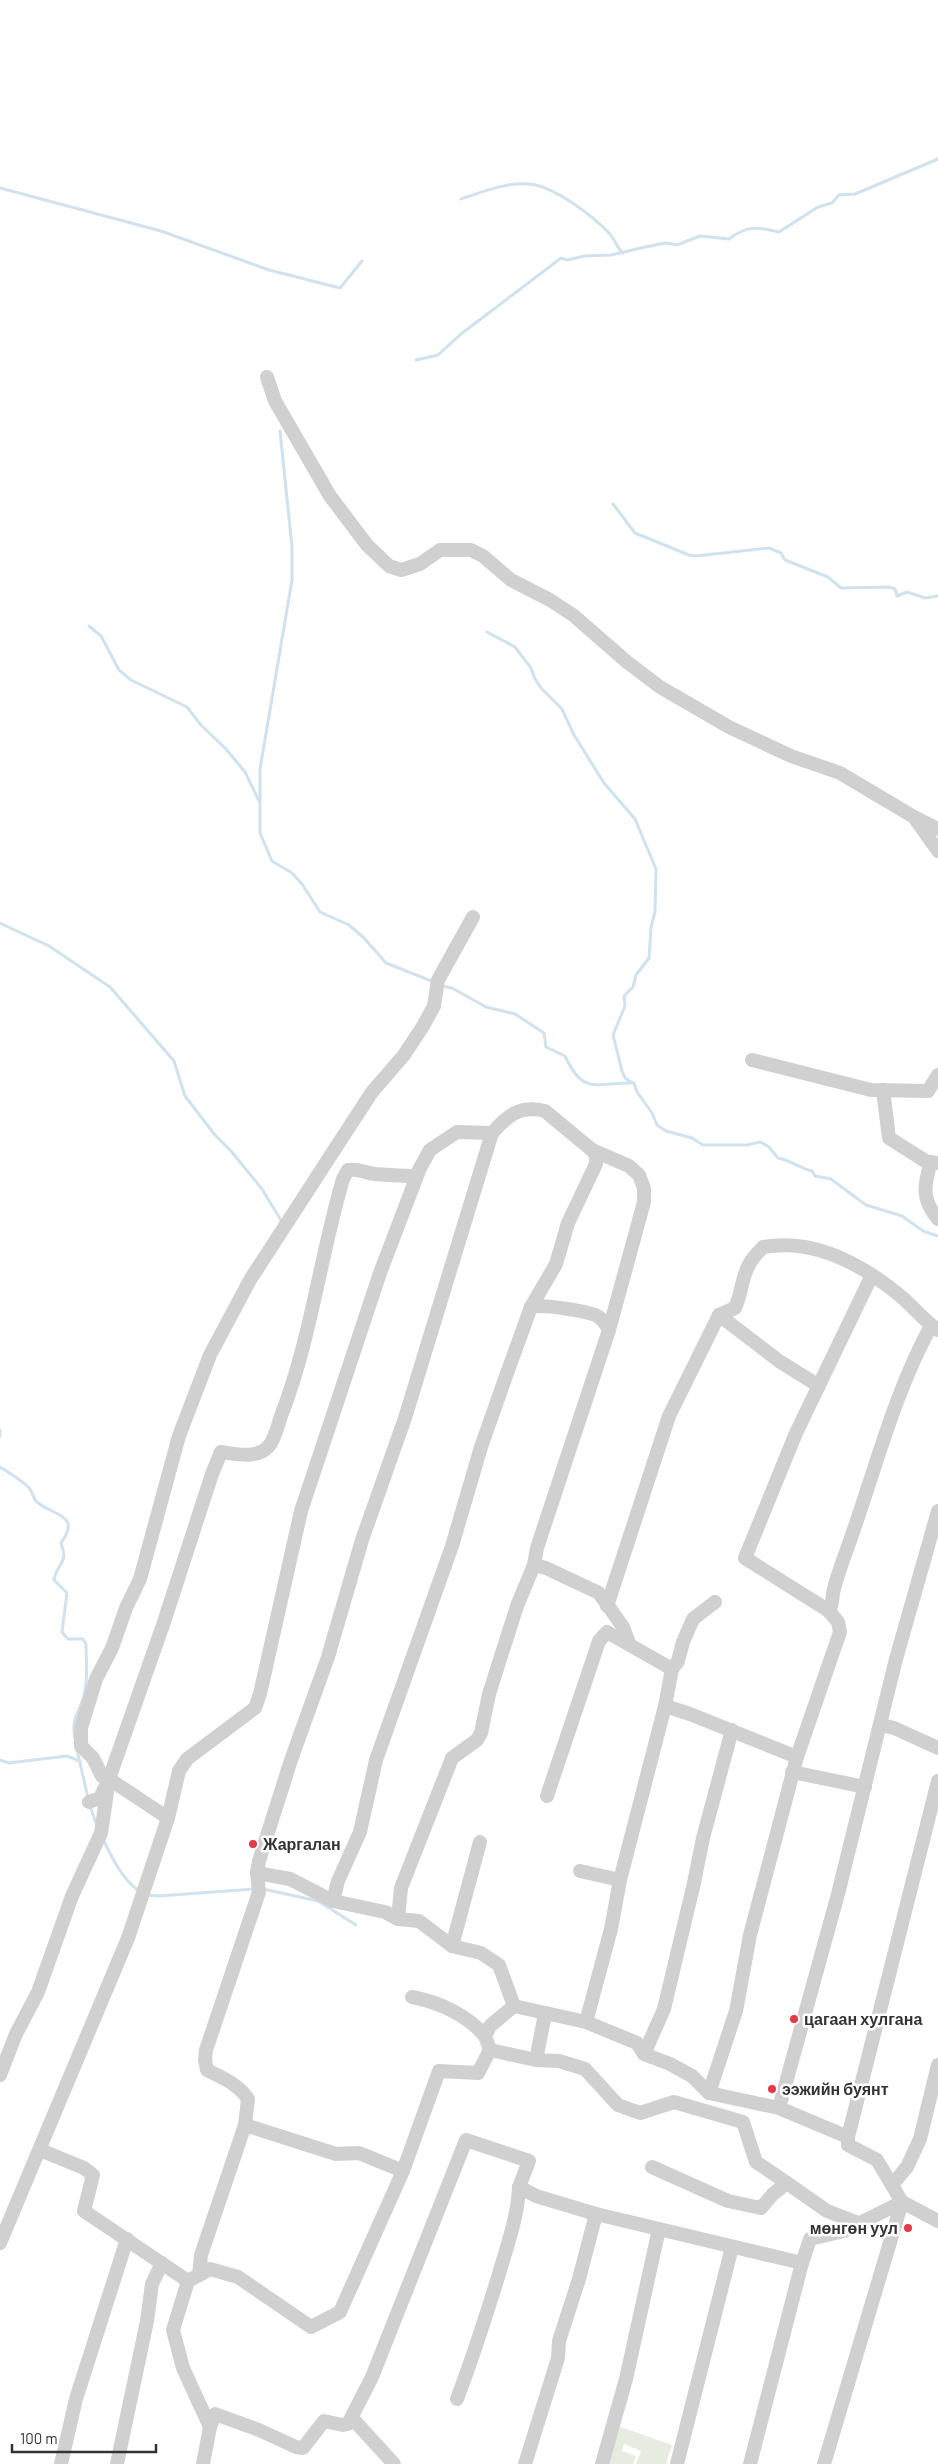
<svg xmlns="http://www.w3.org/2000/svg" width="938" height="2464" font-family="Barlow,sans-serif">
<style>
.green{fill:#e6ecdf}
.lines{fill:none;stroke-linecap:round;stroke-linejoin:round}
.stream{stroke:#cfe2ee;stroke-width:3}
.minor{stroke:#d0d0d0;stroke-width:14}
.poi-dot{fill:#e63946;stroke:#fff;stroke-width:2}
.labels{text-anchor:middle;stroke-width:5;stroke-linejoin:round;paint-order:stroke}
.poi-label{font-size:16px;font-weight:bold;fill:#333;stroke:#fff;text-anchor:start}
</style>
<rect width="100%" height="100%" fill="#fff"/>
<polygon class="green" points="618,2426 672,2445 666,2464 636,2464 641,2451 624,2444 622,2451 636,2456 633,2464 605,2464"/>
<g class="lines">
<g class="stream">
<polyline points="0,188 161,231 269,270 340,288 362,261"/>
<path d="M461,199C482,192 506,182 529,184C554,186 593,216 610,234C615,240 617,248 623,253"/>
<path d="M416,360L438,355L461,334L561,258L567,260L585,256L611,255L645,247L666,243L677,245L700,236L729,239C747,225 758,227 779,232L818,207L832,203L839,195L855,194L938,159"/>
<polyline points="613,504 635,533 689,555 696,556 769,548 781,553 785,560 828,577 841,588 889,587 895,589 897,596 907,592 925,598 938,596"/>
<polyline points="89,626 101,636 119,670 131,680 187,707 201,725 226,749 245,772 260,803 260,833 272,861 292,873 302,884 320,912 349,925 364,938 386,963 434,982"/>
<polyline points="487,632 515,647 531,668 535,679 542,689 562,709 574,735 604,783 635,819 656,869 655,912 651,927 649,958 636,975 633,987 624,996 625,1006 613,1035 622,1071 625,1078 633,1083"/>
<polyline points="260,802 260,769 292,580 292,547 280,431"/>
<polyline points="0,923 49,946 110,987 174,1061 185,1096 215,1135 231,1151 262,1189 282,1222"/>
<path d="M442,986L452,988L486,1007L515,1014L544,1033L546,1047L565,1056C584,1097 597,1082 634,1083L637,1092L652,1113L657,1125L666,1131L692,1138L703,1145H747L760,1142L768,1146L778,1158C792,1161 800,1168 812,1171L815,1176L831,1179L866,1205L902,1216L923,1231L938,1236"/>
<polyline points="0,1430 0,1436"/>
<path d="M0,1467C8,1472 24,1482 29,1488C33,1492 33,1499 37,1502C53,1516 82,1514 61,1543C62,1547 64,1552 64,1556C63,1564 55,1570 54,1580L67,1593L62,1632L68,1639H83L86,1644C86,1659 88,1676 85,1691C82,1711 70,1715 75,1739"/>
<polyline points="77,1750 88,1798"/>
<polyline points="0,1760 9,1763 67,1756 80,1761"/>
<polyline points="90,1806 97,1826"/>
<path d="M103,1839C112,1858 122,1879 140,1892"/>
<polyline points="263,1889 318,1901 356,1925"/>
<polyline points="146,1895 159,1896 254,1889"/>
</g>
<g class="minor">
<polyline points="267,377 275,401 330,496 367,545 389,566 401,570 420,564 440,550 471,550 483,556 511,580 550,600 573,615 627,662 660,687 729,727 791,756 840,773 914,817 938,829"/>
<polyline points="916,820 938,851"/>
<polyline points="752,1060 871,1090 928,1091 938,1075"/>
<polyline points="883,1090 889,1138 927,1162 938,1163"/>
<path d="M931,1162C924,1185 921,1199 938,1219"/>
<path d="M872,1275L796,1433L745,1558L829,1611C833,1604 832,1600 833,1593C836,1579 842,1563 847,1549C874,1475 893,1395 931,1326"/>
<path d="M531,1307C542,1304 590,1311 599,1317C604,1321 606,1324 609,1330"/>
<polyline points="719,1315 779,1361 819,1386"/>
<polyline points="534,1565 546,1568 599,1593 623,1627 629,1643"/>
<path d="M607,1606L669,1416L719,1315L735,1308C742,1293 742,1275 750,1263C753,1257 759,1252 763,1247C813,1238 860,1263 898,1294C912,1305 923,1320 938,1330"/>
<polyline points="665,1706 690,1714 797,1757 750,1935 736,2011 709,2093"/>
<polyline points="881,1725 894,1728 938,1748"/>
<polyline points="797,1757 840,1632 838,1622 829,1611"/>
<polyline points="792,1772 865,1787"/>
<polyline points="109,1779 168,1818"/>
<polyline points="547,1796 599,1641 607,1632 672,1669"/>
<polyline points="89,1802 100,1798 109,1779 102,1776 93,1758 81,1746 81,1728 96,1679 112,1648 126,1608 140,1579 179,1436 210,1355 250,1280 331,1155 372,1092 404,1055 423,1026 434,1006 438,980 473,917"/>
<polyline points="580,1871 620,1880"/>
<polyline points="257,1873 290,1879 333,1901 385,1912 398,1919 419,1921 452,1946 481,1953 499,1965 514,2006 490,2026 485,2036 490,2050"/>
<polyline points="333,1901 338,1881 360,1832 376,1760 452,1546 481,1447 506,1376 531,1307 556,1264 568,1223 596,1164 596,1155 592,1150"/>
<path d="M398,1919L401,1888L452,1758L477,1740L481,1733L489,1694L517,1606L534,1565L537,1548L609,1330L644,1202V1188L639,1175L629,1166L592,1150L545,1111C520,1105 508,1115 492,1133L405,1418L362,1540L328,1657L291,1760L259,1861L257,1873L259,1892L206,2050L205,2060L207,2070C223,2078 238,2084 248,2099L245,2125L336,2154L359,2153L403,2171"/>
<polyline points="452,1946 480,1842"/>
<path d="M412,1997C439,2002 467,2015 485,2036"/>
<polyline points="514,2006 586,2022 637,2043 644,2054 670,2064 692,2076 709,2093 779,2108 848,2137 848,2145 877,2160 902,2202 824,2464"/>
<polyline points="586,2022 611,1929 620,1880 665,1706 672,1669 678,1661 683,1642 693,1619 715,1602"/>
<polyline points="644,2054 664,2009 694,1883 703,1838 732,1730"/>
<polyline points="536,2060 545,2014"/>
<path d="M0,2075L16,2034L38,1992L72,1896L101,1833L109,1779L164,1622L212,1474L221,1452C236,1454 257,1459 268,1447C275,1440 278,1425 281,1416C311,1339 320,1257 343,1179L348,1170C359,1168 365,1173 375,1174C388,1175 402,1176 415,1176L418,1173"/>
<polyline points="779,2108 838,1894 896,1659 938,1511"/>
<polyline points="848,2137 938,1781"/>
<polyline points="40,2150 84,2168 93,2175 84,2211 188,2281"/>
<polyline points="652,2167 728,2201 761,2208 773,2194 787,2183 827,2211 861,2224"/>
<polyline points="892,2185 907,2167 920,2139 938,2065"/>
<polyline points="0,2243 128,1938 168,1818 179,1771 187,1759 255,1708 260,1694 301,1511 380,1273 420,1168 430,1150 457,1132 492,1133"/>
<polyline points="199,2275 201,2255 245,2125"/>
<path d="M457,2399C473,2357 486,2316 499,2274C507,2246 518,2216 519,2187"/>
<polyline points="352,2418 394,2464"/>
<polyline points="210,2427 215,2414 259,2430 296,2447 303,2448 324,2421 343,2425 348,2424 372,2377 466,2140 529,2161 519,2187 536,2196 596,2214"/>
<polyline points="61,2464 76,2399 127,2239"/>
<polyline points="117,2464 147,2321 152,2284 162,2263"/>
<polyline points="203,2464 210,2427 183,2368 173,2330 188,2281 210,2269 238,2277 311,2327 340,2312 403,2171 439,2071 478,2073 490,2050 536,2060 559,2061 585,2069 618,2105 640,2113 674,2102 743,2122 756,2162 787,2183"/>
<polyline points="525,2464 558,2358 559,2341 579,2279 596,2214 802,2263 810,2239 844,2231 902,2202 938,2221"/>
<polyline points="602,2464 626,2379 659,2229"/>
<polyline points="677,2464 732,2247"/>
<polyline points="750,2464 802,2263"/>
</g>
</g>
<g class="poi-dot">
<circle cx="253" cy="1844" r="5"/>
<circle cx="794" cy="2019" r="5"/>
<circle cx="772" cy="2089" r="5"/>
<circle cx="908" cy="2228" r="5"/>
</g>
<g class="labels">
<g class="poi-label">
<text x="263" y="1850">Жаргалан</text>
<text x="804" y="2025">цагаан хулгана</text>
<text x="782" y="2095">ээжийн буянт</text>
<text x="898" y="2234" text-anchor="end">мөнгөн уул</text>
</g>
</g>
<path d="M12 2444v8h144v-8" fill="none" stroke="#333333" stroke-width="2.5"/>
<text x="20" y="2444" font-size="15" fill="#333333" stroke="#ffffff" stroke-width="4" paint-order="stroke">100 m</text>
</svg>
